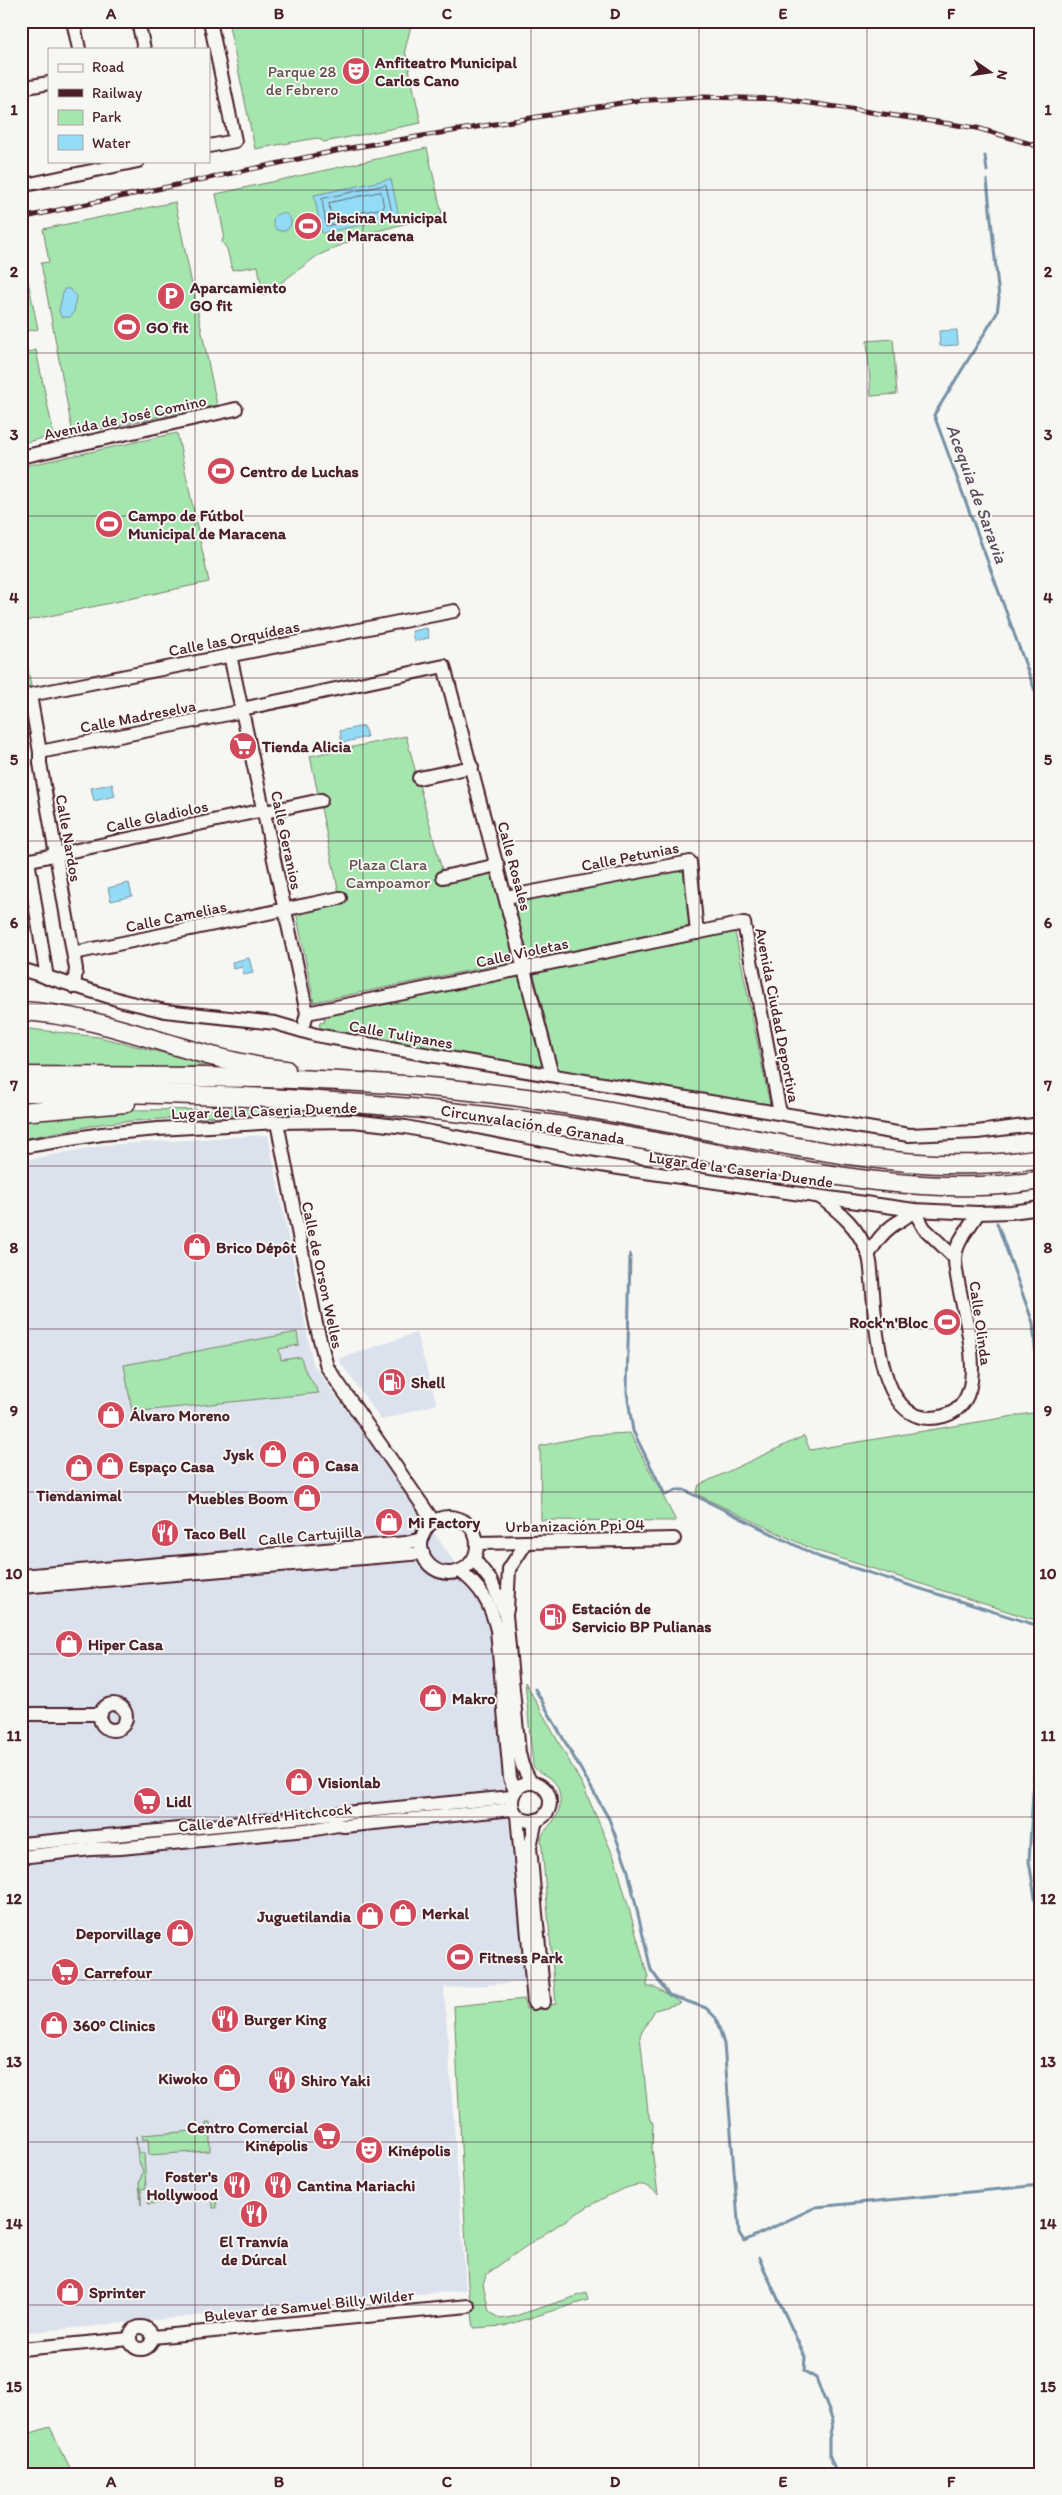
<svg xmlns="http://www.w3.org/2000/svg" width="1062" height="2495" font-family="Itim,sans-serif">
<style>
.built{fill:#dce2ed}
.green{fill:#a5e5ae;stroke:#78826c}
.water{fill:#93dcf5;stroke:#7690a4}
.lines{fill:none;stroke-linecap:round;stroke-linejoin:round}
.shore{stroke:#676b7c;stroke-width:1}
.stream{stroke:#7690a4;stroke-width:3}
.minor-casing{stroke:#4a1f2b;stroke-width:16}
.highway-casing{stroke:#4a1f2b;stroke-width:21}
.minor{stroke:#f6f6f2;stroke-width:12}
.highway{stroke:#f6f6f2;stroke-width:18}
.rail-casing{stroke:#4a1f2b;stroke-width:5}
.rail{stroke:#f6f6f2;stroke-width:3;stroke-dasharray:9;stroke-linecap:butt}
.grid{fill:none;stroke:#4a1f2b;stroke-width:1;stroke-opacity:0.55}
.labels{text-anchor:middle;stroke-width:4;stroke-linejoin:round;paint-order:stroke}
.poi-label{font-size:16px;font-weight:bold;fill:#4a1f2b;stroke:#f6f6f2;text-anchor:start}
.park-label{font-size:16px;fill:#61504c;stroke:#f6f6f2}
.street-label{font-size:16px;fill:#4a1f2b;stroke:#f6f6f2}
.water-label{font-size:18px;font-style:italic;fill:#5c4e5e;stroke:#f6f6f2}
.neatline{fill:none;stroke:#4a1f2b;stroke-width:2}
.grid-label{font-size:16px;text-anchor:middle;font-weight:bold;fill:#4a1f2b}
</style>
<rect width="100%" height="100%" fill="#f6f6f2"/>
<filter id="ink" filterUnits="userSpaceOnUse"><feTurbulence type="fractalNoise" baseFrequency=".02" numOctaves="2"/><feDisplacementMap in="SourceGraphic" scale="10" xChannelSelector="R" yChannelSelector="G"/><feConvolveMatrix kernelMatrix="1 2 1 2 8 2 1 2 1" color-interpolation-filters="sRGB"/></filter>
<g filter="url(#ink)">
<g class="built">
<polygon points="268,1135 313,1364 446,1550 488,1615 525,1982 444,1988 466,2290 21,2333 21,1161 105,1145"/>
<polygon points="416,1333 437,1404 381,1420 338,1359"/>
</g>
<g class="green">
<polygon points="228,21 412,21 405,50 421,123 324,142 317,138 255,149"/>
<polygon points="427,148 442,214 366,234 317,256 263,296 258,266 232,270 227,249 222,242 224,234 216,194"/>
<polygon points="175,202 217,405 73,435 41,263 49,262 43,229"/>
<polygon points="21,248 38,329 21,332"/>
<polygon points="893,339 897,394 871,396 867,341"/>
<polygon points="36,350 54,436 21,443 21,354"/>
<polygon points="177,433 209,582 21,622 21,467"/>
<polygon points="21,632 31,686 21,688"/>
<polygon points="406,736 445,881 491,871 516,961 314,1002 296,912 341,903 310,756"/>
<polygon points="685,868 689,926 538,958 537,954 528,955 513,902"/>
<polygon points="735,932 770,1105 558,1070 533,971"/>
<polygon points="520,975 544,1067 321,1030 319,1023 325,1022 323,1014"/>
<polygon points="21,1028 99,1037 211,1065 185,1067 21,1067"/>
<polygon points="259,1109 362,1113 361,1115 288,1113 160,1119 106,1123 21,1139 21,1119 123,1110"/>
<polygon points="297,1332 299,1345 279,1349 281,1360 301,1357 304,1368 319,1393 132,1412 124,1365"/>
<path d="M1038,1412C1043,1482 1039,1550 1035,1620L814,1550L696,1494L699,1485L804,1436L810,1450Z"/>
<polygon points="630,1433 676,1521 541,1520 540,1446 591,1435"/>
<path d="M525,1682L583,1786L616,1862L648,1977L647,1987H655L681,2003L655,2010L640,2035L648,2112L653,2124L652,2150L658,2194C653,2190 649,2186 642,2185C615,2182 513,2255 487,2274L483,2284L489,2311L500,2319L512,2317L586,2293L588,2300L504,2326L474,2328L468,2285L454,2006L524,1999L526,2009L556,2004L541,1837C545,1829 552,1824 556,1817C562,1807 562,1788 552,1780C545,1774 538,1773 533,1766Z"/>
<polygon points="1041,1709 1041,1758 1037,1759"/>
<polygon points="206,2122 210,2122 210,2151 149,2155 148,2139 143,2140 142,2135 206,2130"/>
<polygon points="136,2136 138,2153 144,2153 146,2188 141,2189 141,2205 139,2183 143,2171 138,2160"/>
<polygon points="216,2195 217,2208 213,2208 212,2199 148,2204 148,2201"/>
<polygon points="50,2427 73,2474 21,2474 21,2436"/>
</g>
<g class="water">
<polygon points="391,179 399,217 322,233 314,195"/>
<circle cx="282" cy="222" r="9"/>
<polygon points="64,289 70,289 76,296 74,312 70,317 61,317 59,310"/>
<polygon points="957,330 958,345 940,346 939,331"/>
<polygon points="427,628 429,638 414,641 412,631"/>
<polygon points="364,726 367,737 342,743 340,731"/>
<polygon points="112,784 115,796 94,801 91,788"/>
<polygon points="129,883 132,896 111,901 108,888"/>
<polygon points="249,958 253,973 244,975 242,967 233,969 232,962"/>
</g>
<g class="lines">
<g class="shore">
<polygon points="386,185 392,213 326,226 322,199"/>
<polygon points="381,192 384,208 331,218 329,203"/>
</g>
<g class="stream">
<polyline points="985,156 987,171"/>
<polyline points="987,180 999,298 997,313 934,415 1041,707"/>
<polyline points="997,1223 1033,1323 1041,1413"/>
<polyline points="630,1254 627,1392 633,1431 665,1495 677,1490 684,1490 819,1557 1039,1626 1041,1629"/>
<polyline points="1041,1590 1039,1626 1041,1640"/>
<polyline points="1041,1657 1029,1861 1041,1934"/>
<polyline points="535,1689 609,1819 627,1867 651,1970 669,1995 706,2008 716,2018 724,2044 739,2233 744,2241 816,2207 1041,2185"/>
<polyline points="1036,1765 1041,1764"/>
<polyline points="759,2258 805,2357 804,2371 816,2378 833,2421 829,2438 829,2454 837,2474"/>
</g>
<defs>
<g id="minor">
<polyline points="73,21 79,49"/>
<polyline points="138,21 144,49"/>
<polyline points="21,88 49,83"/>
<polyline points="209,146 235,141 210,21"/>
<polyline points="21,186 138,161"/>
<polyline points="21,457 236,409"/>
<polyline points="230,655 307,1013 305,1021"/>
<polyline points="21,694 30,695 454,611"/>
<polyline points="30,695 40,752 40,763 76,969 74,987"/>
<polyline points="242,709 444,666 552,1075"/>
<polyline points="40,752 243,711"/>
<polyline points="419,778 472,767"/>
<polyline points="265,812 321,800"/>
<polyline points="28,860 47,978"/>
<polyline points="21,862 264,810"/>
<polyline points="443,877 498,865"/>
<polyline points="506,897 690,862 697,933"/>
<polyline points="74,953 340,898"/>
<polyline points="21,969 123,1001 165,1011 275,1023 316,1035 430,1055 909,1135 977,1132 1041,1124"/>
<polyline points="307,1013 744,923 780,1113"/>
<polyline points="277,1122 316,1324 327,1367 434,1522"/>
<polyline points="21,1147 102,1134 158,1129 277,1122 353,1121 406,1127 576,1161 638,1171 914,1210 978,1213 1011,1212 1041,1208"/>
<path d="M820,1197C842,1214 858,1227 868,1254C871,1261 871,1272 872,1280C876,1323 877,1434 944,1416C999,1400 956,1299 955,1260C955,1241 970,1228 978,1213"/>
<path d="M869,1254C875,1243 881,1234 892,1226C900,1220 907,1218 914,1210L924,1228L955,1258"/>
<circle cx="449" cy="1545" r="28"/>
<polyline points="477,1543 674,1539"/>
<polyline points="474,1559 491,1581 506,1615 519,1753 522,1765 531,1783"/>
<path d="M460,1571C481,1587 491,1604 497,1630L510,1778L515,1791"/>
<polyline points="21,1576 406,1543 422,1539"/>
<polyline points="21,1587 423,1553"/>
<polyline points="507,1610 509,1569 526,1543"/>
<circle cx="113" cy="1717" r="13"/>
<polyline points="21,1714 101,1714"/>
<circle cx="531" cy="1802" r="19"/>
<polyline points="517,1815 534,2003"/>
<polyline points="536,1820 530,1847 544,2002"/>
<polyline points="21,1844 512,1797"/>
<polyline points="21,1857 91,1849 121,1848 316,1829 338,1825 344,1826 513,1809"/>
<circle cx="141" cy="2338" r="11"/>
<polyline points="153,2337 468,2306"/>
<polyline points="21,2349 130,2339"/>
</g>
<g id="highway">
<path d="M21,1011C111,1015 196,1062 286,1070"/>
<path d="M21,1076C190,1077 359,1074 526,1098C609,1110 692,1128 775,1143C863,1159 951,1173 1041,1158"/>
<path d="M21,1092C201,1093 378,1099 556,1125C663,1140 768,1168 876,1181C930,1187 987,1190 1041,1180"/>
<polyline points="21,1112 126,1103"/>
</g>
</defs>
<use href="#minor" class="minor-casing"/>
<use href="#highway" class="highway-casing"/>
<use href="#minor" class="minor"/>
<use href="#highway" class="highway"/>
<defs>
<polyline id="rail" points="21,218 350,148 633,101 703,97 783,99 977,128 1041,147"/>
</defs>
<use href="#rail" class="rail-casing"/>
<use href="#rail" class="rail"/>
</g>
</g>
<path class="grid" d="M195,21V49M363,21V2474M531,21V2474M699,21V2474M867,21V2474M195,161V2474M21,190H1041M21,353H1041M21,516H1041M21,678H1041M21,841H1041M21,1004H1041M21,1166H1041M21,1329H1041M21,1492H1041M21,1654H1041M21,1817H1041M21,1980H1041M21,2142H1041M21,2305H1041"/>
<defs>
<symbol id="theatre-disc" viewBox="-11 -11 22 22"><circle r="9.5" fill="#d1495b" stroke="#f6f6f2"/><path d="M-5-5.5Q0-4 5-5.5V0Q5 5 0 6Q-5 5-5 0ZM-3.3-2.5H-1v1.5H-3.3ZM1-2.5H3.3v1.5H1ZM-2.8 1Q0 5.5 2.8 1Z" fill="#fff"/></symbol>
<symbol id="stadium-disc" viewBox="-11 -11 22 22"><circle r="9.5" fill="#d1495b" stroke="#f6f6f2"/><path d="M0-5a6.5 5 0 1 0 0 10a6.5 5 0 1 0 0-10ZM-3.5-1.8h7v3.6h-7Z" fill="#fff"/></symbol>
<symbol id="parking-disc" viewBox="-11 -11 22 22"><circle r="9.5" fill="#d1495b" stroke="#f6f6f2"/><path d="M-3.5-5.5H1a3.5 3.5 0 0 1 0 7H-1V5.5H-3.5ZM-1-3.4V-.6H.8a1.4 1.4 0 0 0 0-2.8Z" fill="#fff"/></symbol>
<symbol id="supermarket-disc" viewBox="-11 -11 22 22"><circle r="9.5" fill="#d1495b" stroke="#f6f6f2"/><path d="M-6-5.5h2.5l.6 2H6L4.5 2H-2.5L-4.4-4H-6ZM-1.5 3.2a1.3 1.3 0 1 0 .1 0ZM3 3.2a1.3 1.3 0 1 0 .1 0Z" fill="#fff"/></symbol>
<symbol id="shop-disc" viewBox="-11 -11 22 22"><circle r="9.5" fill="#d1495b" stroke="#f6f6f2"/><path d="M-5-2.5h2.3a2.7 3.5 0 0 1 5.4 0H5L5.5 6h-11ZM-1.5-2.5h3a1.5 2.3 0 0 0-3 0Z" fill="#fff"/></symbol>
<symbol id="fuel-disc" viewBox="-11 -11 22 22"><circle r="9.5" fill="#d1495b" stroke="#f6f6f2"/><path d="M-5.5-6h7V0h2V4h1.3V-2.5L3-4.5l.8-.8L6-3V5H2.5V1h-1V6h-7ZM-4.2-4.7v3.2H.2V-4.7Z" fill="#fff"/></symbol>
<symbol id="restaurant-disc" viewBox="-11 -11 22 22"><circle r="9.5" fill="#d1495b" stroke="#f6f6f2"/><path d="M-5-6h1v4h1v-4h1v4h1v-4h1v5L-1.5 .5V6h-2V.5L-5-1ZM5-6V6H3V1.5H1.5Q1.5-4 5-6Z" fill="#fff"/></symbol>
</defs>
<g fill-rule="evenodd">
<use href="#theatre-disc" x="340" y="55" width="32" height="32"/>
<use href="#stadium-disc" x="292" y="210" width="32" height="32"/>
<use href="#parking-disc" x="155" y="280" width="32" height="32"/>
<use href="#stadium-disc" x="111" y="311" width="32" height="32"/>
<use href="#stadium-disc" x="205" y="455" width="32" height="32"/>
<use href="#stadium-disc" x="93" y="508" width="32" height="32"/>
<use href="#supermarket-disc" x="227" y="730" width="32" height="32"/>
<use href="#shop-disc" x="181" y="1231" width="32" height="32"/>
<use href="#stadium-disc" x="931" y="1306" width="32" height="32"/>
<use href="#fuel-disc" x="376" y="1366" width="32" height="32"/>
<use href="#shop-disc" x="95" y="1399" width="32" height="32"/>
<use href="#shop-disc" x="257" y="1438" width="32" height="32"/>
<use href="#shop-disc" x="290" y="1449" width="32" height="32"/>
<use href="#shop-disc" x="94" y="1450" width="32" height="32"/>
<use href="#shop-disc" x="63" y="1452" width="32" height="32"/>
<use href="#shop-disc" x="291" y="1482" width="32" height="32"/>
<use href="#shop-disc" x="373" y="1506" width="32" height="32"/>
<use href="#restaurant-disc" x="149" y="1517" width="32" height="32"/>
<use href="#fuel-disc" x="537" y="1601" width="32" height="32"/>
<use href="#shop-disc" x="53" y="1628" width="32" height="32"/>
<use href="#shop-disc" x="417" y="1682" width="32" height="32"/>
<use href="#shop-disc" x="283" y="1766" width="32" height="32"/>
<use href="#supermarket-disc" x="131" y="1785" width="32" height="32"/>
<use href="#shop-disc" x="387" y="1897" width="32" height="32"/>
<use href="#shop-disc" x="354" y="1900" width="32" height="32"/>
<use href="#shop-disc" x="164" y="1917" width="32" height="32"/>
<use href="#stadium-disc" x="444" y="1941" width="32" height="32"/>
<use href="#supermarket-disc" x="49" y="1956" width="32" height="32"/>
<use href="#restaurant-disc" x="209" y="2003" width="32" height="32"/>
<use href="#shop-disc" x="38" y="2009" width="32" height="32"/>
<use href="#shop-disc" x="211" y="2062" width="32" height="32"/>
<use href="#restaurant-disc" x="266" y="2064" width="32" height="32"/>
<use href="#supermarket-disc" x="311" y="2120" width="32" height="32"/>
<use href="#theatre-disc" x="353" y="2134" width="32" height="32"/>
<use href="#restaurant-disc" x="221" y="2169" width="32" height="32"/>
<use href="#restaurant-disc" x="262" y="2169" width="32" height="32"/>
<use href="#restaurant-disc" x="238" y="2198" width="32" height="32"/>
<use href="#shop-disc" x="54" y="2276" width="32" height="32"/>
</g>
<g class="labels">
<g class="poi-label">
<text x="375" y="68">Anfiteatro Municipal<tspan x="375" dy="18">Carlos Cano</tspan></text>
<text x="327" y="223">Piscina Municipal<tspan x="327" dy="18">de Maracena</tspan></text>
<text x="190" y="293">Aparcamiento<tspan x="190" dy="18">GO fit</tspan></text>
<text x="146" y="333">GO fit</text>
<text x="240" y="477">Centro de Luchas</text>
<text x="128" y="521">Campo de Fútbol<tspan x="128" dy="18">Municipal de Maracena</tspan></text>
<text x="262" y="752">Tienda Alicia</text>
<text x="216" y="1253">Brico Dépôt</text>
<text x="928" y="1328" text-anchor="end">Rock'n'Bloc</text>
<text x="411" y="1388">Shell</text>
<text x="130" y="1421">Álvaro Moreno</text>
<text x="254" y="1460" text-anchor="end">Jysk</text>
<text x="325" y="1471">Casa</text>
<text x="129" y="1472">Espaço Casa</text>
<text x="79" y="1501" text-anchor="middle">Tiendanimal</text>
<text x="288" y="1504" text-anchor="end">Muebles Boom</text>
<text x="408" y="1528">Mi Factory</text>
<text x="184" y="1539">Taco Bell</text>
<text x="572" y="1614">Estación de<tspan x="572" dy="18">Servicio BP Pulianas</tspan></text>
<text x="88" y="1650">Hiper Casa</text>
<text x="452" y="1704">Makro</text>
<text x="318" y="1788">Visionlab</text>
<text x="166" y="1807">Lidl</text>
<text x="422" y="1919">Merkal</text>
<text x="351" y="1922" text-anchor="end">Juguetilandia</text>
<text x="161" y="1939" text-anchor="end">Deporvillage</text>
<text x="479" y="1963">Fitness Park</text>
<text x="84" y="1978">Carrefour</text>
<text x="244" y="2025">Burger King</text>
<text x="73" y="2031">360º Clinics</text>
<text x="208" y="2084" text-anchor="end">Kiwoko</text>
<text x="301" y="2086">Shiro Yaki</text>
<text x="308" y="2133" text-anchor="end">Centro Comercial<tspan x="308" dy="18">Kinépolis</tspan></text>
<text x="388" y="2156">Kinépolis</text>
<text x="218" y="2182" text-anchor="end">Foster's<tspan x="218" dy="18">Hollywood</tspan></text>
<text x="297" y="2191">Cantina Mariachi</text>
<text x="254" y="2247" text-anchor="middle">El Tranvía<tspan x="254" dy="18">de Dúrcal</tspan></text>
<text x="89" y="2298">Sprinter</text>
</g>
<g class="park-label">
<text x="302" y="77">Parque 28<tspan x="302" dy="18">de Febrero</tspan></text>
<text x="388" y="870">Plaza Clara<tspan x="388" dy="18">Campoamor</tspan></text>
</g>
<g class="street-label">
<text transform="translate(125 417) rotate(-12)" y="6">Avenida de José Comino</text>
<text transform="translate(234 638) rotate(-11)" y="6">Calle las Orquídeas</text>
<text transform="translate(138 716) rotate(-11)" y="6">Calle Madreselva</text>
<text transform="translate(157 816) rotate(-12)" y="6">Calle Gladiolos</text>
<text transform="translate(69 838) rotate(80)" y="6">Calle Nardos</text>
<text transform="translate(287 840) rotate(78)" y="6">Calle Geranios</text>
<text transform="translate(630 856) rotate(-11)" y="6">Calle Petunias</text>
<text transform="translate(515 866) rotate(75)" y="6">Calle Rosales</text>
<text transform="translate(176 916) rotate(-12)" y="6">Calle Camelias</text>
<text transform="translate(522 952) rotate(-12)" y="6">Calle Violetas</text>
<text transform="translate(778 1015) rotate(79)" y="6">Avenida Ciudad Deportiva</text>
<text transform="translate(401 1034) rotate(10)" y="6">Calle Tulipanes</text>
<text transform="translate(264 1110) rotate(-2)" y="6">Lugar de la Caseria Duende</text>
<text transform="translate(533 1124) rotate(9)" y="6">Circunvalación de Granada</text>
<text transform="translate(741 1169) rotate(8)" y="6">Lugar de la Caseria Duende</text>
<text transform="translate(323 1275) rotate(78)" y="6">Calle de Orson Welles</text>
<text transform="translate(981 1323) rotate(82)" y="6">Calle Olinda</text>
<text transform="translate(575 1525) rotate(-1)" y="6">Urbanización Ppi 04</text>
<text transform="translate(310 1535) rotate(-5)" y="6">Calle Cartujilla</text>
<text transform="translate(265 1817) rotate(-6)" y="6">Calle de Alfred Hitchcock</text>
<text transform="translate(309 2305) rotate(-6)" y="6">Bulevar de Samuel Billy Wilder</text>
</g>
<g class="water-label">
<text transform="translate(977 494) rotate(70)" y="6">Acequia de Saravia</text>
</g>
</g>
<rect width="1062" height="2495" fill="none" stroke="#f6f6f2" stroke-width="55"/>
<rect x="48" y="48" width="162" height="115" fill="#f6f6f2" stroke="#b1a0a2"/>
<rect x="58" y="64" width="25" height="8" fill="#f6f6f2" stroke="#b1a0a2"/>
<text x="92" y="72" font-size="15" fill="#4a1f2b">Road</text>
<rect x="58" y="89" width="25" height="8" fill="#4a1f2b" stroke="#b1a0a2"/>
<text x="92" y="98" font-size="15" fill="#4a1f2b">Railway</text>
<rect x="58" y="110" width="25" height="15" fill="#a5e5ae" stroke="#b1a0a2"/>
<text x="92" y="122" font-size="15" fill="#4a1f2b">Park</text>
<rect x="58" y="135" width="25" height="15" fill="#93dcf5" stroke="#b1a0a2"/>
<text x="92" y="148" font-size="15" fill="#4a1f2b">Water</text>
<g transform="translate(990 72) rotate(103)" stroke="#f6f6f2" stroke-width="4" paint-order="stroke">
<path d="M0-4L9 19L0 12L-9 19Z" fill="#4a1f2b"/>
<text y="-8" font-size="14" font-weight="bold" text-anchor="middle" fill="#4a1f2b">N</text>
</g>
<rect x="28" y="28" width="1006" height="2440" class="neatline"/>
<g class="grid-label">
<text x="111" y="19">A</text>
<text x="279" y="19">B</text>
<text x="447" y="19">C</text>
<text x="615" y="19">D</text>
<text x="783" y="19">E</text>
<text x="951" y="19">F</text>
<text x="14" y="115">1</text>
<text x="1048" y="115">1</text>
<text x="14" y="277">2</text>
<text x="1048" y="277">2</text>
<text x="14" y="440">3</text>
<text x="1048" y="440">3</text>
<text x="14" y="603">4</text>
<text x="1048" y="603">4</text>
<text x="14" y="765">5</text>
<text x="1048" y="765">5</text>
<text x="14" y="928">6</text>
<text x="1048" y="928">6</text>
<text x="14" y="1091">7</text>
<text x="1048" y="1091">7</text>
<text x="14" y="1253">8</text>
<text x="1048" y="1253">8</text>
<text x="14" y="1416">9</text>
<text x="1048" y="1416">9</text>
<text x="14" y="1579">10</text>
<text x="1048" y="1579">10</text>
<text x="14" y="1741">11</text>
<text x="1048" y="1741">11</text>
<text x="14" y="1904">12</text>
<text x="1048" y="1904">12</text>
<text x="14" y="2067">13</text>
<text x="1048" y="2067">13</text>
<text x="14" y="2229">14</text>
<text x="1048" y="2229">14</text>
<text x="14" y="2392">15</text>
<text x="1048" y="2392">15</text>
<text x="111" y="2487">A</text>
<text x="279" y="2487">B</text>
<text x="447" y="2487">C</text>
<text x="615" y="2487">D</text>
<text x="783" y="2487">E</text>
<text x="951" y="2487">F</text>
</g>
</svg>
